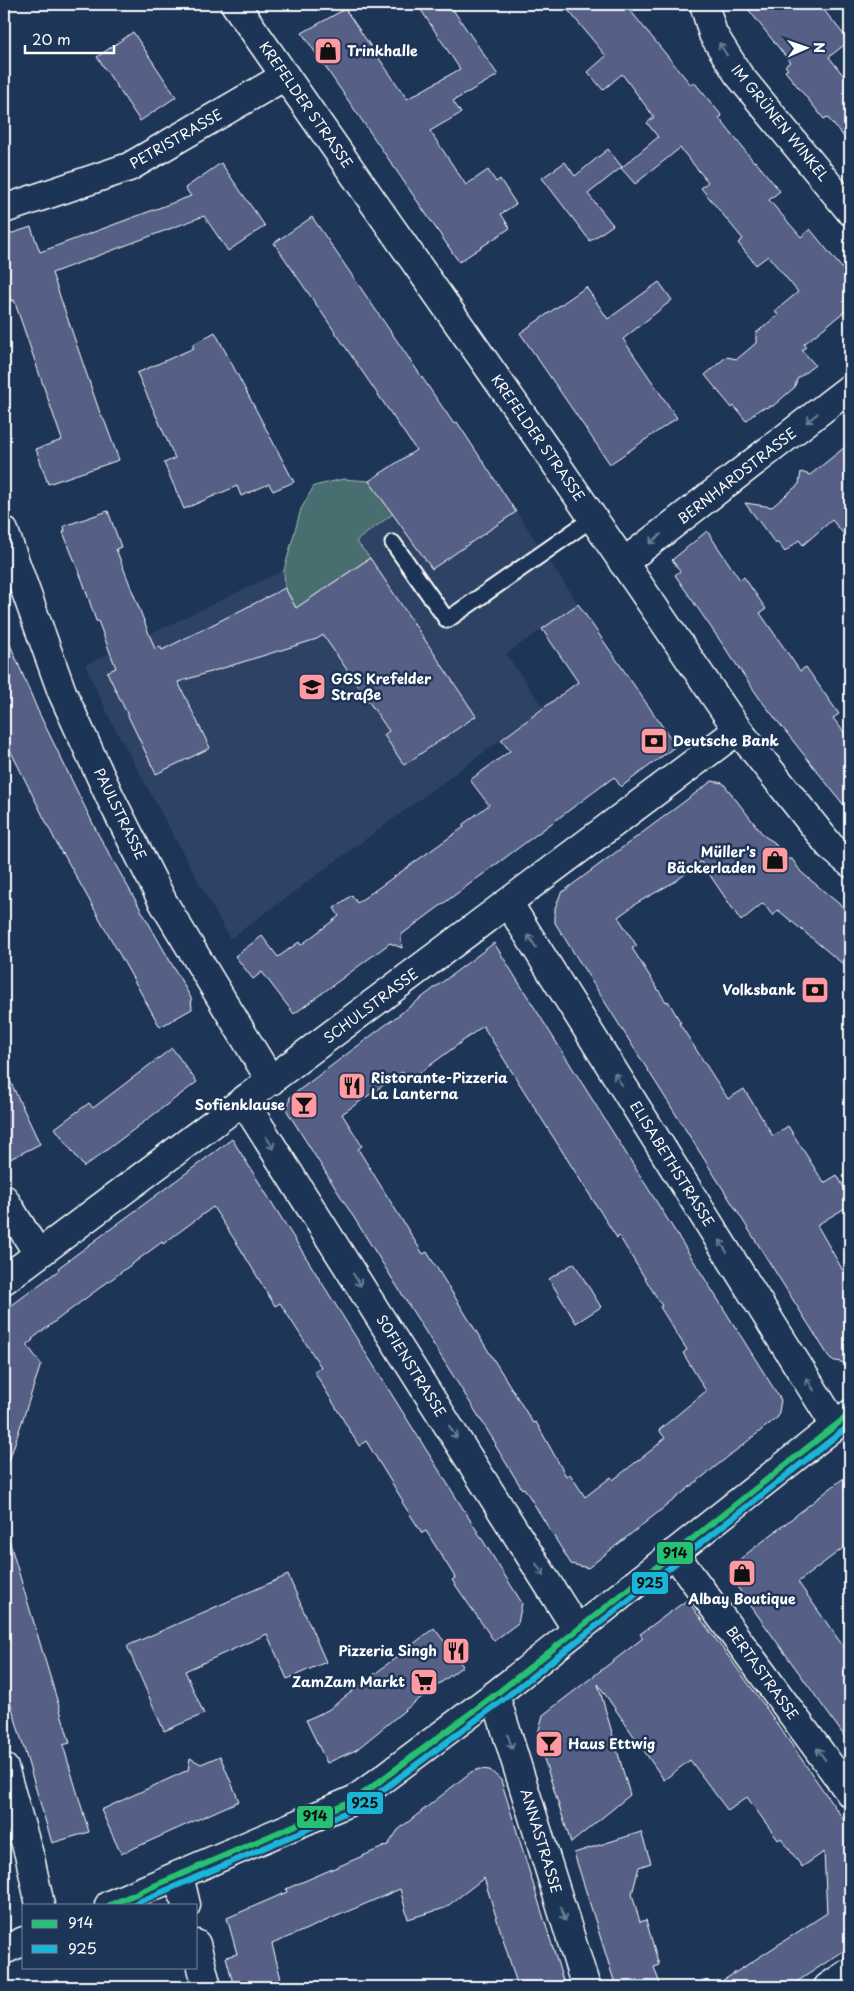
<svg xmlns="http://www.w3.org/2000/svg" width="854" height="1991" font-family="'Playpen Sans',sans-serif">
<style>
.built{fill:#2e4265}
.green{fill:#4a6e70;stroke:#a4b6b8}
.building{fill:#566087;stroke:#fff;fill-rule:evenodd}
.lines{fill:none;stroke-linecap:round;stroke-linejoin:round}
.lane-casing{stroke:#fff;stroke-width:19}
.street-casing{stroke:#fff;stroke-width:31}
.lane{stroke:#1d3557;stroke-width:15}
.street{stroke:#1d3557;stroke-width:28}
.bus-1-casing{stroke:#1d3557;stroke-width:10}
.bus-2-casing{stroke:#1d3557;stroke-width:10}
.bus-1{stroke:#26c172;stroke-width:6}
.bus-2{stroke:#1ab6d8;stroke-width:6}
.oneway{stroke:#6c7c92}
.labels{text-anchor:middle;stroke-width:5;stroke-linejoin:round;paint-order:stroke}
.poi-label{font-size:14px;font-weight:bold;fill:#fff;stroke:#1d3557;text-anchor:start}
.street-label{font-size:14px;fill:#fff;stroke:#1d3557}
.line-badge{stroke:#1d3557;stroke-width:2}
.pale-badge-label{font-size:14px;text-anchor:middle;font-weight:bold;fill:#111}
</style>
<rect width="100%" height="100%" fill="#1d3557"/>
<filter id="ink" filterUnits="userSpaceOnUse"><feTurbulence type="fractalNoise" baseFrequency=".02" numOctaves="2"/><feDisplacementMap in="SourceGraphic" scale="10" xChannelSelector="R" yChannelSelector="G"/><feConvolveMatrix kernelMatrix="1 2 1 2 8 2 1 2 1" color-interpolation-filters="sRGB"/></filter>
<g filter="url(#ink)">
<polygon class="built" points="457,422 578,604 506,654 544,708 230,939 111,721 85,665 284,570 301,509 314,486 343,479 369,481"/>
<polygon class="green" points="343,479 369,481 394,513 356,541 370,558 296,608 285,588 284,570 301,509 314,486"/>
<g class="building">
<polygon points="417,4 449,4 498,75 453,101 461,113 430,131 466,185 488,170 496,182 500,179 516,204 501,214 510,228 459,262 302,33 345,9 407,99 460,69"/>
<polygon points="563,4 625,4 691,85 694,82 722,116 719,118 754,162 755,161 780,191 769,200 801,237 810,229 850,278 850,307 804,344 806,347 802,350 815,365 797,379 795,387 773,406 760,409 746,421 734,406 732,408 705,375 726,357 737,359 756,343 756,333 778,315 775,311 798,292 768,256 756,265 738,243 743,239 701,188 708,182 680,148 635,184 621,168 658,137 647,123 654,117 622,74 603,90 588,72 606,56"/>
<polygon points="744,4 819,4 849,41 829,57 850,84 850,144 827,117 824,119 785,71 788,69 785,66 790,62"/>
<polygon points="133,32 176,97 140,121 97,57"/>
<polygon points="608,149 622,167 588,194 613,225 590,241 542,178 565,162 575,176"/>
<polygon points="221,163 265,226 228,251 204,216 52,273 100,413 105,422 119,460 48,484 36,449 62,440 14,300 11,301 4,281 4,236 31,227 40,252 191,196 185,188"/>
<polygon points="312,217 454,424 457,422 516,512 432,569 369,481 416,450 274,243"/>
<polygon points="659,282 672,300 623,339 677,418 610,464 520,333 586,287 608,319"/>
<polygon points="215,332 294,482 273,491 269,484 241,496 237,486 184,509 164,463 175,458 137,373 194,348 192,345"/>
<polygon points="850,443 850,542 832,520 803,545 799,540 785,552 778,543 775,543 745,503 772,507 799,484 801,472 810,475"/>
<polygon points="108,511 121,547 116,549 155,649 160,646 162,650 285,588 296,608 370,558 476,716 404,765 384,735 389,731 323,635 317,639 178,682 210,748 156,774 107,672 116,668 98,621 96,621 83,582 63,532 65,531 64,526"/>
<polygon points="707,531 740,580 744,577 766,609 760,613 800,671 806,667 839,714 833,718 850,740 850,813 760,699 675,575 680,571 672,560"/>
<polygon points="578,604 676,746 621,787 614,777 401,935 402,948 390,943 294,1014 262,972 253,979 235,956 262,936 278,957 299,942 301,945 339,916 334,908 352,895 357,903 464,827 462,825 489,805 470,780 510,751 501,740 578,682 542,629"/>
<polygon points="4,630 38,711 98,834 191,998 192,1009 160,1027 63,853 62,854 4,738"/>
<polygon points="712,781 723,783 764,836 774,842 785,859 792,859 801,872 850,913 850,970 778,910 773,916 763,903 741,921 701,862 676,881 637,903 618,917 637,946 632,948 666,1002 668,1001 681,1023 679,1023 728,1099 744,1089 773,1136 788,1126 824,1183 837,1175 850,1198 850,1205 817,1225 850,1283 850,1364 831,1360 555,923 555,908 561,893"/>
<path d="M494,943L781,1400L778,1417L588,1568L571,1564L524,1488L522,1489L495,1445L496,1444L287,1111L290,1097ZM483,1026L617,1238L619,1236L662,1306L660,1307L687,1350L683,1353L706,1391L659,1430L665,1438L654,1448L613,1480L611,1477L585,1497L570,1474L566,1476L536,1422L533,1423L427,1252L423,1254L358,1149L362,1146L342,1114L402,1072L409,1081Z"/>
<polygon points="172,1048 197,1082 84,1167 55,1128 89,1103 93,1108"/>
<polygon points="4,1068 40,1144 4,1162"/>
<polygon points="232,1139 522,1603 518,1623 494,1641 452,1580 455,1578 453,1574 426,1531 422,1533 402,1502 403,1501 366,1441 359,1446 314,1371 321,1367 280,1303 275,1306 240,1248 213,1207 163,1244 162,1242 82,1301 32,1339 33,1340 27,1345 41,1364 8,1464 4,1464 4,1311 59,1270 58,1268"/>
<polygon points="574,1263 601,1307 576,1323 549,1279"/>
<polygon points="850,1473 850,1543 798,1582 850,1656 850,1744 733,1581 735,1563"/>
<polygon points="9,1540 70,1743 63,1745 89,1832 52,1843 4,1681 4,1541"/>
<polygon points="288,1575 326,1662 287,1679 267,1634 185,1671 204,1714 164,1731 127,1646"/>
<polygon points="687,1600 764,1705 850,1829 850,1957 845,1950 789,1987 713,1987 827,1913 824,1852 802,1867 781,1838 778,1840 747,1797 728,1811 690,1760 664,1780 598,1684 630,1795 571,1843 537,1737 543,1715 643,1638 640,1634"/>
<polygon points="434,1628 463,1666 410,1706 356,1750 327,1763 306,1720 328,1710"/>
<polygon points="220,1756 239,1801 121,1854 101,1810 188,1770 190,1758 201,1764"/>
<polygon points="480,1769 490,1770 501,1780 565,1987 518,1987 484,1878 445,1908 408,1919 400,1889 272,1944 283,1987 234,1987 226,1957 237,1954 227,1918 287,1892 286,1889 388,1845 398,1830 471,1772"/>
<polygon points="641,1832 651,1863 639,1867 632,1894 640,1922 646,1920 659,1965 654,1967 661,1987 616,1987 574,1853"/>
</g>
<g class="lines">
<defs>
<polyline id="lane" points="393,543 447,620 593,518"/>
<g id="street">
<polyline points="235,4 543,445 738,730 830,846 850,863"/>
<polyline points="704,4 713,34 738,74 850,211"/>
<polyline points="4,209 129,167 285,76"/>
<polyline points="4,531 62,692 110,797 163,902 271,1081"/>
<polyline points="623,563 850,388"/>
<polyline points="509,904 835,1425"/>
<polyline points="244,1102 577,1630"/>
<polyline points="4,1199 38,1254"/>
<polyline points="4,1280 738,730"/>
<polyline points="674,1553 850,1793"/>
<polyline points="495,1695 586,1987"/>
<polyline points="4,1768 30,1858 40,1905"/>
<polyline points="179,1875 186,1905"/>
<polyline points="109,1905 356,1799 495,1695 850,1414"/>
<polyline points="196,1944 207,1987"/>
<polyline points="4,1950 24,1941"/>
<polyline points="828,1987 850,1972"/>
</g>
</defs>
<use href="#lane" class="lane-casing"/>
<use href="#street" class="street-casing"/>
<use href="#lane" class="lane"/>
<use href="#street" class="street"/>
<defs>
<polyline id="bus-1" points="110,1905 356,1799 495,1695 850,1414"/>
<polyline id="bus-2" points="132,1905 361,1806 500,1702 850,1425"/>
</defs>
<use href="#bus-1" class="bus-1-casing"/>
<use href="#bus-2" class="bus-2-casing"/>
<use href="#bus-1" class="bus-1"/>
<use href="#bus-2" class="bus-2"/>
</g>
<defs><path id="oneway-shaft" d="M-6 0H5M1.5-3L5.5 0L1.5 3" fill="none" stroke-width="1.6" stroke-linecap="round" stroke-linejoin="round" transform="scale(1.25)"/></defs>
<g class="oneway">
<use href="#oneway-shaft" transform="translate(723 49) rotate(-122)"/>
<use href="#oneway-shaft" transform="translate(812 418) rotate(142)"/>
<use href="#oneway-shaft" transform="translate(655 539) rotate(142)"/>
<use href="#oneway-shaft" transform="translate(532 941) rotate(-122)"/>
<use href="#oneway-shaft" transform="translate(618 1079) rotate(-122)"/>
<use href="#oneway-shaft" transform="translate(270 1143) rotate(58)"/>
<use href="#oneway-shaft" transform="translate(723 1246) rotate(-122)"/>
<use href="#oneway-shaft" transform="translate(357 1280) rotate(58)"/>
<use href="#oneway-shaft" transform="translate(810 1384) rotate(-122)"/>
<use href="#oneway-shaft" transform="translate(453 1432) rotate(58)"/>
<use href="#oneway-shaft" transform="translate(540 1570) rotate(58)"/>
<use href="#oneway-shaft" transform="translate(510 1742) rotate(73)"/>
<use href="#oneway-shaft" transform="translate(821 1754) rotate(-126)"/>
<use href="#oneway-shaft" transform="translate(563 1914) rotate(73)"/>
</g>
</g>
<defs>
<symbol id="shop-square" viewBox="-11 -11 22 22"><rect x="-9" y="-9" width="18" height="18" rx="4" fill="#ff9aa2" stroke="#1d3557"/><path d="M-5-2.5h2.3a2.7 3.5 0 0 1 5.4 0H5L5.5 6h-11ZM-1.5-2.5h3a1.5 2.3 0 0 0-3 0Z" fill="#111"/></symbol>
<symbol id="school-square" viewBox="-11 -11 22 22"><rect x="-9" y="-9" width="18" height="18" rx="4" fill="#ff9aa2" stroke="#1d3557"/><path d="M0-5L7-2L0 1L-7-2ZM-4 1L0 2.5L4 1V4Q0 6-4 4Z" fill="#111"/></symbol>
<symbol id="bank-square" viewBox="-11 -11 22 22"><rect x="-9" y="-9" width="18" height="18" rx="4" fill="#ff9aa2" stroke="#1d3557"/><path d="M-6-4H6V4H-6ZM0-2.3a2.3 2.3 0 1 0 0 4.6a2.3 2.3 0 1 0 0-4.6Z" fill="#111"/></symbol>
<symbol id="restaurant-square" viewBox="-11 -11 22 22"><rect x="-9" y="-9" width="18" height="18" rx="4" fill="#ff9aa2" stroke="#1d3557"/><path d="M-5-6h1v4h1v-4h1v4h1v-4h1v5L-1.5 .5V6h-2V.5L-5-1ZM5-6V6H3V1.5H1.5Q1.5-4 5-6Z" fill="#111"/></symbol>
<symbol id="bar-square" viewBox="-11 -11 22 22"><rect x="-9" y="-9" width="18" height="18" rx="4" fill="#ff9aa2" stroke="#1d3557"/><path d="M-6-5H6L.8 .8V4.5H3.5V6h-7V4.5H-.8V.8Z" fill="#111"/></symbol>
<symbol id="supermarket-square" viewBox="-11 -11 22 22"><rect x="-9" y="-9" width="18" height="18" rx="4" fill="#ff9aa2" stroke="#1d3557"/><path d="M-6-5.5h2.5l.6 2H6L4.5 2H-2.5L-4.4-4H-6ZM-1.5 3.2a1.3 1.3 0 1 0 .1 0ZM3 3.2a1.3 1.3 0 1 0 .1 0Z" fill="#111"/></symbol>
</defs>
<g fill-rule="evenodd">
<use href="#shop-square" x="312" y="35" width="32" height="32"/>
<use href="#school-square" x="296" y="671" width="32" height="32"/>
<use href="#bank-square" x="638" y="725" width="32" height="32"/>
<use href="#shop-square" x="759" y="844" width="32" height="32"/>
<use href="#bank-square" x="799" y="974" width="32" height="32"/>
<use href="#restaurant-square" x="336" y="1070" width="32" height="32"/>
<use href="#bar-square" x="288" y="1089" width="32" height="32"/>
<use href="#shop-square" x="726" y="1557" width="32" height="32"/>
<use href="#restaurant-square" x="440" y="1635" width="32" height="32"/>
<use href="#supermarket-square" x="408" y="1666" width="32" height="32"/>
<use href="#bar-square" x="533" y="1728" width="32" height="32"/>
</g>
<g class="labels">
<g class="poi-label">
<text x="347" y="56">Trinkhalle</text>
<text x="331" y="684">GGS Krefelder<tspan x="331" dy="16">Straße</tspan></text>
<text x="673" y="746">Deutsche Bank</text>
<text x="756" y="857" text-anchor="end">Müller's<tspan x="756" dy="16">Bäckerladen</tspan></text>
<text x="796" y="995" text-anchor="end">Volksbank</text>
<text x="371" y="1083">Ristorante-Pizzeria<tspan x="371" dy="16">La Lanterna</tspan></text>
<text x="285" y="1110" text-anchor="end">Sofienklause</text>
<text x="742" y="1604" text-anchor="middle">Albay Boutique</text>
<text x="437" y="1656" text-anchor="end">Pizzeria Singh</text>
<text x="405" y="1687" text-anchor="end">ZamZam Markt</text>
<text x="568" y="1749">Haus Ettwig</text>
</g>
<g class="street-label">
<text transform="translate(306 105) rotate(55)" y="5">KREFELDER STRASSE</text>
<text transform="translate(780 123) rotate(51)" y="5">IM GRÜNEN WINKEL</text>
<text transform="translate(176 139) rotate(-30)" y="5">PETRISTRASSE</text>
<text transform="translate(538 438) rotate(55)" y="5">KREFELDER STRASSE</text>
<text transform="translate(737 476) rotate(-38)" y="5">BERNHARDSTRASSE</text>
<text transform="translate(120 814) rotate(64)" y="5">PAULSTRASSE</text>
<text transform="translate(371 1006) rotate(-37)" y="5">SCHULSTRASSE</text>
<text transform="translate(672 1164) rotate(58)" y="5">ELISABETHSTRASSE</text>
<text transform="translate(411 1366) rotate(58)" y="5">SOFIENSTRASSE</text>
<text transform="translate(762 1673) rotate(54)" y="5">BERTASTRASSE</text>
<text transform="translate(541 1841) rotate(73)" y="5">ANNASTRASSE</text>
</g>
</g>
<g class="line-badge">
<rect x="656" y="1541" width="38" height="24" rx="5" fill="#26c172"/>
<rect x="631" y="1571" width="38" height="24" rx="5" fill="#1ab6d8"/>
<rect x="346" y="1791" width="38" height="24" rx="5" fill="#1ab6d8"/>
<rect x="296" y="1805" width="38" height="24" rx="5" fill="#26c172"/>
</g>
<g class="pale-badge-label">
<text x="675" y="1558">914</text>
<text x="650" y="1588">925</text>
<text x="365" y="1808">925</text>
<text x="315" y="1821">914</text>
</g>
<rect width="854" height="1991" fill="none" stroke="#1d3557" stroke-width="20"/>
<rect x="10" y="10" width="834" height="1971" fill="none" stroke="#fff" stroke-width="2" filter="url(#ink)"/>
<rect x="22" y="1904" width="175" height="65" fill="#1d3557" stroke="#77869a"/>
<rect x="32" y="1920" width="25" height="8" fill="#26c172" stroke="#77869a"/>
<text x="68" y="1928" font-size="15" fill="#ffffff">914</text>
<rect x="32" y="1945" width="25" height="8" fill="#1ab6d8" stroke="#77869a"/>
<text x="68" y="1954" font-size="15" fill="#ffffff">925</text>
<g transform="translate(806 48) rotate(88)" stroke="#1d3557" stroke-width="4" paint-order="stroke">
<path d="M0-4L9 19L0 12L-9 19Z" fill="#ffffff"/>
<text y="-8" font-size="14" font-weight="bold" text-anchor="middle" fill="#ffffff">N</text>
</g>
<path d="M25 45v8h89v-8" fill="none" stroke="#ffffff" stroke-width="2.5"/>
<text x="32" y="45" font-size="15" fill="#ffffff" stroke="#1d3557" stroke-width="4" paint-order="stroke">20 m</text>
</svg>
